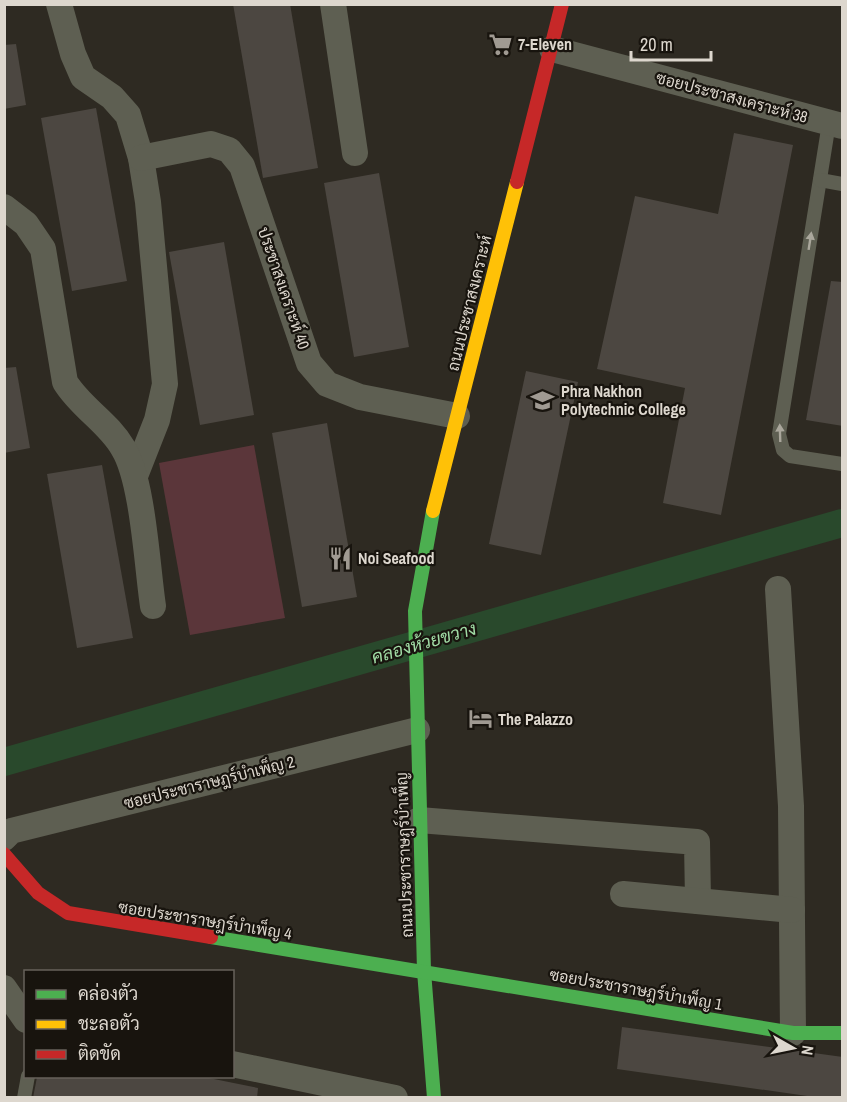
<svg xmlns="http://www.w3.org/2000/svg" width="847" height="1102" font-family="'Archivo Narrow',Sarabun,sans-serif">
<style>
.green{fill:#5b363a}
.lines{fill:none;stroke-linecap:round;stroke-linejoin:round}
.canal{stroke:#29492c;stroke-width:28}
.building{fill:#4c4741}
.lane{stroke:#5e5f52;stroke-width:14}
.street{stroke:#5e5f52;stroke-width:26}
.fast{stroke:#4caf50;stroke-width:14}
.slow{stroke:#ffc107;stroke-width:14}
.jam{stroke:#c62828;stroke-width:14}
.oneway{fill:#aaa79c}
.labels{text-anchor:middle;stroke-width:4.5;stroke-linejoin:round;paint-order:stroke}
.poi-label{font-size:16px;font-weight:bold;fill:#ddd7ce;stroke:#18140e;text-anchor:start}
.street-label{font-size:16px;fill:#ddd7ce;stroke:#18140e}
.water-label{font-size:18px;font-style:italic;fill:#a0dba5;stroke:#18140e}
</style>
<rect width="100%" height="100%" fill="#2e2a22"/>
<polygon class="green" points="254,445 285,618 190,635 159,463"/>
<g class="lines">
<polyline class="canal" points="4,762 842,523"/>
</g>
<g class="building">
<polygon points="233,4 290,4 318,168 263,178"/>
<polygon points="16,44 26,105 4,109 4,45"/>
<polygon points="96,108 127,281 72,291 41,118"/>
<polygon points="734,133 793,145 721,515 663,503 685,388 597,369 635,196 718,214"/>
<polygon points="379,173 409,347 354,357 324,183"/>
<polygon points="224,242 254,415 200,425 169,252"/>
<polygon points="831,281 843,282 843,426 806,420"/>
<polygon points="16,367 30,448 4,453 4,368"/>
<polygon points="526,371 578,382 541,555 489,544"/>
<polygon points="327,423 357,597 302,607 272,433"/>
<polygon points="102,465 133,638 77,648 47,474"/>
<polygon points="622,1027 843,1057 843,1098 821,1098 617,1069"/>
<polygon points="37,1077 204,1077 258,1088 257,1098 33,1098"/>
</g>
<g class="lines">
<g class="lane">
<polyline points="829,123 779,434 783,450 790,456 842,464"/>
<polyline points="820,180 842,184"/>
<polyline points="24,1098 28,1076"/>
</g>
<g class="street">
<polyline points="59,4 73,54 83,77 112,97 128,115 141,158 148,202 165,384 157,420 135,476"/>
<polyline points="333,4 355,153"/>
<polyline points="552,49 842,126"/>
<polyline points="141,158 211,144 229,150 242,166 309,363 327,384 360,397 457,416"/>
<path d="M4,207L26,224L43,249L65,382C81,408 108,422 123,448C143,480 147,566 153,606"/>
<polyline points="778,589 791,806 793,1033"/>
<polyline points="419,820 697,842 698,901"/>
<polyline points="4,838 11,831 417,730"/>
<polyline points="623,894 792,910"/>
<polyline points="4,988 26,1020"/>
<polyline points="232,1064 395,1098"/>
</g>
<g class="fast">
<polyline points="433,511 415,611 424,971 434,1098"/>
<polyline points="211,937 793,1033 842,1033"/>
</g>
<polyline class="slow" points="433,511 517,182"/>
<g class="jam">
<polyline points="517,182 562,4"/>
<polyline points="4,854 38,893 68,913 211,937"/>
</g>
</g>
<defs><path id="oneway-solid" d="M-6-.8H1V-3.2L6.5 0L1 3.2V.8H-6Z" transform="scale(1.5)"/></defs>
<g class="oneway">
<use href="#oneway-solid" transform="translate(810 241) rotate(-81)"/>
<use href="#oneway-solid" transform="translate(780 433) rotate(-92)"/>
</g>
<defs>
<symbol id="supermarket-bare" viewBox="-9 -9 18 18"><path d="M-6-5.5h2.5l.6 2H6L4.5 2H-2.5L-4.4-4H-6ZM-1.5 3.2a1.3 1.3 0 1 0 .1 0ZM3 3.2a1.3 1.3 0 1 0 .1 0Z" fill="#a09a92" stroke="#18140e" stroke-width="2.5" paint-order="stroke"/></symbol>
<symbol id="university-bare" viewBox="-9 -9 18 18"><path d="M0-5L7-2L0 1L-7-2ZM-4 1L0 2.5L4 1V4Q0 6-4 4Z" fill="#a09a92" stroke="#18140e" stroke-width="2.5" paint-order="stroke"/></symbol>
<symbol id="restaurant-bare" viewBox="-9 -9 18 18"><path d="M-5-6h1v4h1v-4h1v4h1v-4h1v5L-1.5 .5V6h-2V.5L-5-1ZM5-6V6H3V1.5H1.5Q1.5-4 5-6Z" fill="#a09a92" stroke="#18140e" stroke-width="2.5" paint-order="stroke"/></symbol>
<symbol id="hotel-bare" viewBox="-9 -9 18 18"><path d="M-6-4.5h1.5V1H6V5H4.5V3h-9V5H-6ZM-4 0a1.8 1.8 0 1 1 3.6 0ZM.5 0V-2.5h3Q6-2.5 6 0Z" fill="#a09a92" stroke="#18140e" stroke-width="2.5" paint-order="stroke"/></symbol>
</defs>
<g fill-rule="evenodd">
<use href="#supermarket-bare" x="484" y="28" width="33" height="33"/>
<use href="#university-bare" x="526" y="384" width="33" height="33"/>
<use href="#restaurant-bare" x="324" y="542" width="33" height="33"/>
<use href="#hotel-bare" x="464" y="702" width="33" height="33"/>
</g>
<g class="labels">
<g class="poi-label">
<text x="518" y="50">7-Eleven</text>
<text x="561" y="397">Phra Nakhon<tspan x="561" dy="18">Polytechnic College</tspan></text>
<text x="358" y="564">Noi Seafood</text>
<text x="498" y="725">The Palazzo</text>
</g>
<g class="street-label">
<text transform="translate(732 97) rotate(15)" y="6">ซอยประชาสงเคราะห์ 38</text>
<text transform="translate(284 288) rotate(71)" y="6">ประชาสงเคราะห์ 40</text>
<text transform="translate(469 303) rotate(-76)" y="6">ถนนประชาสงเคราะห์</text>
<text transform="translate(209 782) rotate(-14)" y="6">ซอยประชาราษฎร์บำเพ็ญ 2</text>
<text transform="translate(404 855) rotate(-92)" y="6">ถนนประชาราษฎร์บำเพ็ญ</text>
<text transform="translate(205 920) rotate(9)" y="6">ซอยประชาราษฎร์บำเพ็ญ 4</text>
<text transform="translate(636 989) rotate(10)" y="6">ซอยประชาราษฎร์บำเพ็ญ 1</text>
</g>
<g class="water-label">
<text transform="translate(424 643) rotate(-16)" y="6">คลองห้วยขวาง</text>
</g>
</g>
<rect width="847" height="1102" fill="none" stroke="#ddd7ce" stroke-width="12"/>
<rect x="24" y="970" width="210" height="108" fill="#18140e" stroke="#67625b" stroke-width="1.5"/>
<rect x="36" y="990" width="30" height="9" fill="#4caf50" stroke="#67625b" stroke-width="1.5"/>
<text x="78" y="1000" font-size="18" fill="#ddd7ce">คล่องตัว</text>
<rect x="36" y="1020" width="30" height="9" fill="#ffc107" stroke="#67625b" stroke-width="1.5"/>
<text x="78" y="1030" font-size="18" fill="#ddd7ce">ชะลอตัว</text>
<rect x="36" y="1050" width="30" height="9" fill="#c62828" stroke="#67625b" stroke-width="1.5"/>
<text x="78" y="1060" font-size="18" fill="#ddd7ce">ติดขัด</text>
<g transform="translate(793 1048) rotate(99)" stroke="#18140e" stroke-width="4.5" paint-order="stroke">
<path d="M0-4.5L10 22L0 15L-10 22Z" fill="#ddd7ce"/>
<text y="-9" font-size="16" font-weight="bold" text-anchor="middle" fill="#ddd7ce">N</text>
</g>
<path d="M631 51v9h80v-9" fill="none" stroke="#ddd7ce" stroke-width="3"/>
<text x="640" y="51" font-size="18" fill="#ddd7ce" stroke="#18140e" stroke-width="4.5" paint-order="stroke">20 m</text>
</svg>
